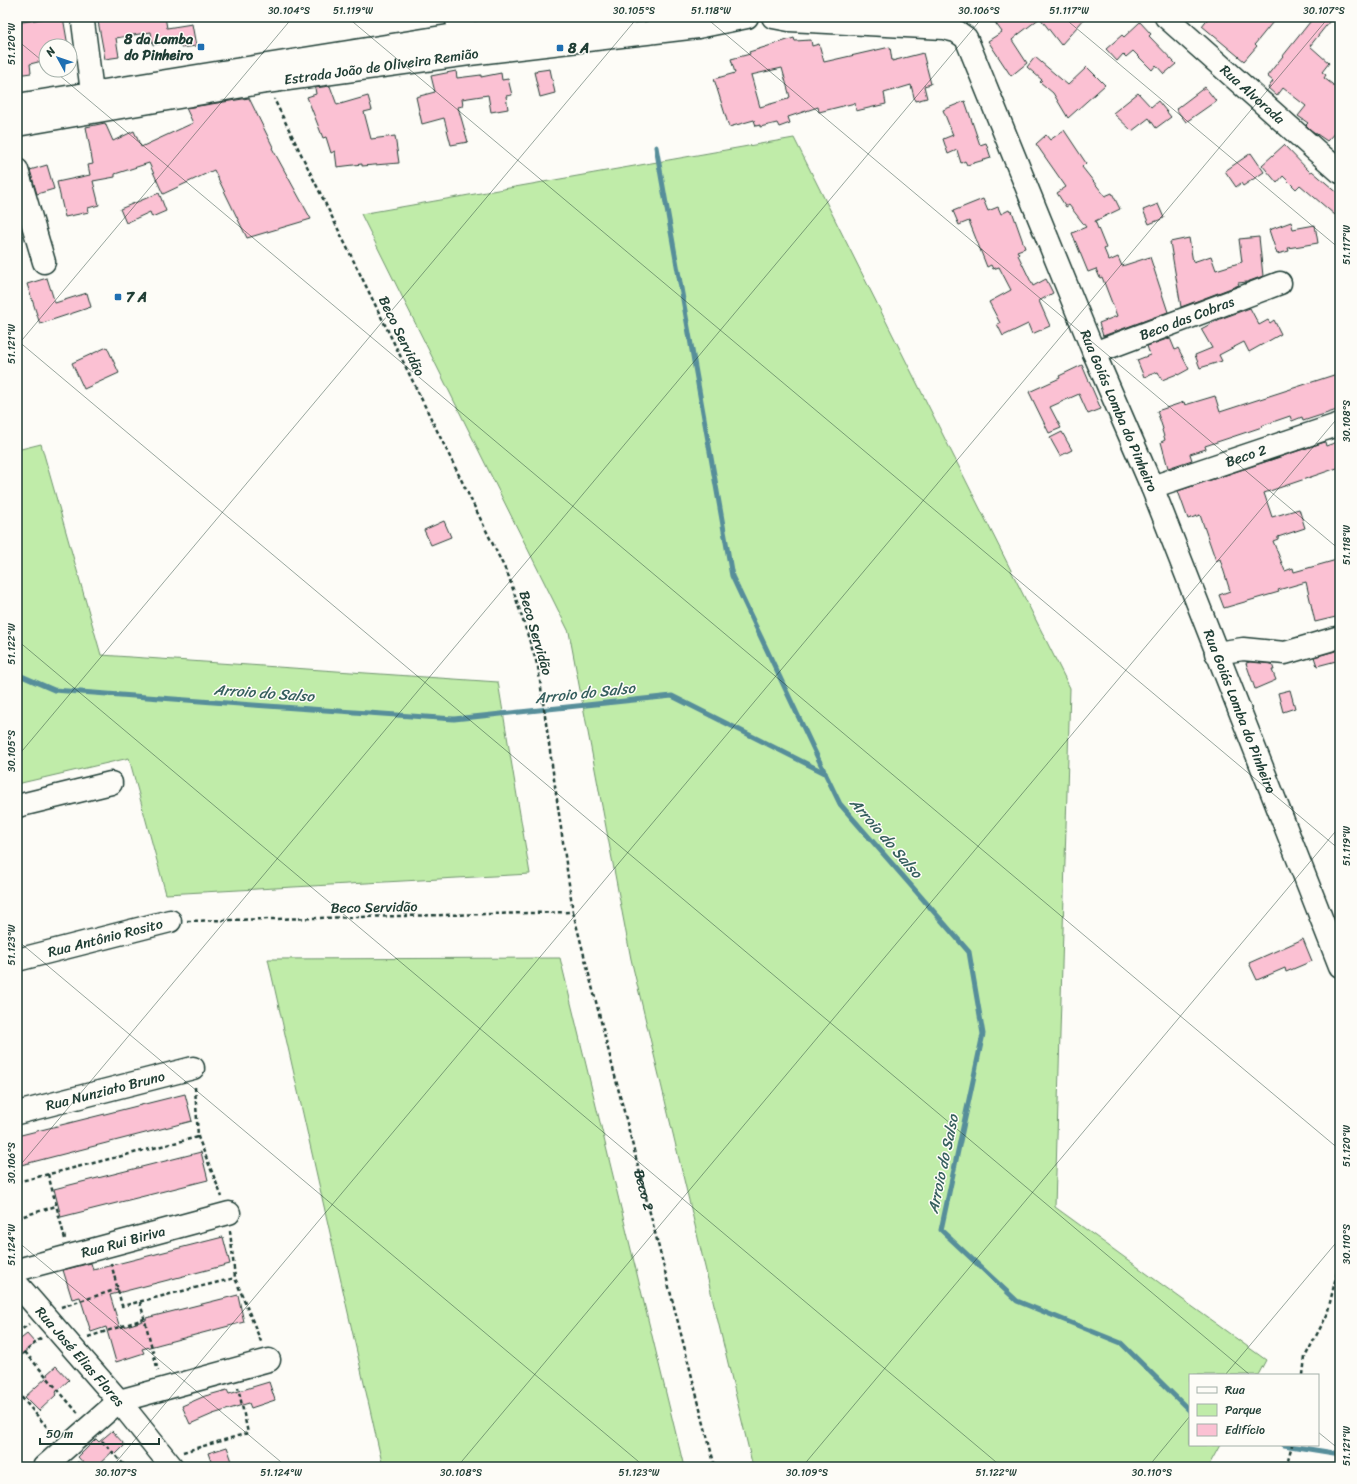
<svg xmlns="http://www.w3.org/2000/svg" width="1357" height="1484" font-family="Sriracha,sans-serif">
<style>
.green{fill:#c0eca9;stroke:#70946e}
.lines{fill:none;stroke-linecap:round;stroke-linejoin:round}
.stream{stroke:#578e9a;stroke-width:5}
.building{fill:#fbc1d3;stroke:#1f3d34;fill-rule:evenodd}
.minor-casing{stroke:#1f3d34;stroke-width:25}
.major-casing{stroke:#1f3d34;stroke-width:25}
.path{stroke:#1f3d34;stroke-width:2.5;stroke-dasharray:4 3;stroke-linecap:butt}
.minor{stroke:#fdfcf7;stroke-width:22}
.major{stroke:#fdfcf7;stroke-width:22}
.ticks{fill:none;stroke:#1f3d34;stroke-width:1;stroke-opacity:0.45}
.poi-dot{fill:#1f6fb2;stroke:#fdfcf7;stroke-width:1.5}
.labels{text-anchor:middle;stroke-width:3;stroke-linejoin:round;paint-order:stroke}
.poi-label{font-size:14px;font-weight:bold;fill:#1f3d34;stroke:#fdfcf7;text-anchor:start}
.street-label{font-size:14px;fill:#1f3d34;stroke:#fdfcf7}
.water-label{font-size:15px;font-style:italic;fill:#365f5e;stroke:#fdfcf7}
.neatline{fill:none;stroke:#1f3d34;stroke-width:1.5}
.ticks-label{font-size:10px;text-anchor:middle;fill:#1f3d34}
</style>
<rect width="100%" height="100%" fill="#fdfcf7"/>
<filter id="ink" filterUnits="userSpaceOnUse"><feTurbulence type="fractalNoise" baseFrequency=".025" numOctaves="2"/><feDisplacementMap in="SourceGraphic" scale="8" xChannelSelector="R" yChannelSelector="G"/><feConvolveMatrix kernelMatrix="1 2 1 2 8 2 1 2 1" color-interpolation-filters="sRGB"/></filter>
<g filter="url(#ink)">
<g class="green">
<polygon points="794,138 1070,688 1055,1207 1266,1360 1258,1375 1190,1375 1190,1445 1220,1445 1208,1467 753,1467 631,959 569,632 361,214"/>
<polygon points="41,444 101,655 498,682 530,874 166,894 129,758 17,784 17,450"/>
<polygon points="560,958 684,1467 383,1467 268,959"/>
</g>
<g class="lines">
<g class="stream">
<polyline points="656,147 732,576 825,773"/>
<polyline points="17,674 54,690 253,705 454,719 672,696 825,773 840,804 969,952 983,1034 941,1230 1017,1301 1121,1343 1190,1411"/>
<polyline points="1284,1445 1340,1454"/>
</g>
</g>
<g class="building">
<polygon points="53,17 63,17 68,46 46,46 46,60 30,64 31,73 17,75 17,23"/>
<polygon points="119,17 165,17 167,28 192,24 196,46 181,48 180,40 153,45 151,32 116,38 119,57 105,59 98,21"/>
<polygon points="991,17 1086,17 1061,45 1040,18 1019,34 1012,40 1027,63 1011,76 988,41 1002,32"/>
<polygon points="1209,17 1277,17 1255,44 1257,46 1244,61 1202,26"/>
<polygon points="1314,17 1333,17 1310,46 1329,63 1322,72 1326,75 1324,78 1340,90 1340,127 1327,141 1311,130 1306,125 1308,123 1298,116 1306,106 1283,88 1277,96 1268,88 1273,81 1267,76"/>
<polygon points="1140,22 1151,34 1149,36 1176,64 1164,74 1156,65 1152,70 1133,51 1126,57 1123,54 1117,61 1106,49 1122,35 1124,37"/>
<path d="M794,38L795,41L811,40L812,46L819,44L824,62L890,47L892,61L923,53L931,84L924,86L927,98L915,101L911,85L884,93L886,104L856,111L855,103L819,112L818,107L788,117L790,123L779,127L777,123L760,127V125L756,126L754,120L729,127L714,79L735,73L731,59L750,54L749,52ZM782,68L790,97L788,98V99L760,107L751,75Z"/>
<polygon points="1035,57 1068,85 1087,67 1105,85 1068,118 1053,93 1040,82 1042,80 1027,67"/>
<polygon points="550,69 555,93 540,97 534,72 537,72 536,71"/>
<polygon points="456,71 457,78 481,75 481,77 501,73 502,80 508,79 512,95 506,96 508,109 491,112 488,95 462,99 463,106 458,107 468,142 451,145 444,118 422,124 416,97 435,92 431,76"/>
<polygon points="330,86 337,105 368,96 372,110 364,112 371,139 395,136 399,163 362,166 362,164 337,167 335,151 331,153 326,137 323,138 307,97 316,94 315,88"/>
<polygon points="1205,87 1216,101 1186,122 1176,109"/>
<polygon points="1138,93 1151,107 1158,101 1171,117 1156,128 1149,118 1132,131 1113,113"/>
<polygon points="249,98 273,147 272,148 311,219 247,238 214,170 163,194 149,163 115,174 115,177 93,181 99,205 88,208 89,212 65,217 57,182 90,175 88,165 93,164 86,127 105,123 113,141 134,131 141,147 193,123 186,108"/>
<polygon points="965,101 980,145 986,143 991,158 967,165 965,161 961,163 957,150 948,154 943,139 953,135 943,110"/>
<polygon points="1064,130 1086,163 1082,167 1105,196 1112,193 1120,209 1095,221 1106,248 1104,249 1109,261 1118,257 1122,266 1150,257 1168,312 1103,336 1099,323 1117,316 1102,277 1100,278 1096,269 1088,272 1072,233 1086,227 1069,205 1066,207 1057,193 1066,187 1036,144 1046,135 1050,140"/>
<polygon points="1284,145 1310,172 1312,171 1340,195 1340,209 1335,215 1300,185 1296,189 1283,176 1277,183 1262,165"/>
<polygon points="1251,153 1264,172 1243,186 1241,183 1236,187 1225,171"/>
<polygon points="47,165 54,189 37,194 30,170"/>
<polygon points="159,193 166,211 152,217 150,212 126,223 120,209"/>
<polygon points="983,199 988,211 998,207 1001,214 1009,210 1010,212 1012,211 1025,248 1017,251 1019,254 1018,255 1033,286 1046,279 1053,293 1039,301 1050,326 1032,334 1028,324 1003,336 997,324 1000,323 989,302 1011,290 999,267 993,269 991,265 987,267 969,221 959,225 953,211"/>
<polygon points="1158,204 1164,218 1149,224 1143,210"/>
<polygon points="1291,222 1293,229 1315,225 1318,243 1288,248 1289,251 1277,254 1269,230"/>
<polygon points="1259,237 1263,276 1247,282 1238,283 1239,285 1181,307 1170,242 1189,238 1193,262 1211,256 1216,270 1242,262 1239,239"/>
<polygon points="47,278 55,303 87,293 91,307 40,324 27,284"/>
<polygon points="1250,308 1259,325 1268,320 1270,323 1274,320 1281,334 1249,352 1244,342 1219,355 1222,361 1200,368 1195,355 1212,348 1201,329 1220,319"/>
<polygon points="1170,338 1175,350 1178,348 1189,369 1178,375 1177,374 1162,380 1158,372 1144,377 1137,360 1150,355 1147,346"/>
<polygon points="107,347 119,373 84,389 72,363"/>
<polygon points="1082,365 1101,409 1088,414 1079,394 1050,407 1061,428 1049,433 1029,392 1060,378 1059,376"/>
<polygon points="1340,373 1340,409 1303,421 1302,417 1292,421 1290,416 1261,426 1262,427 1205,446 1206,449 1190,454 1192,460 1168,468 1161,442 1165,440 1162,430 1163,429 1157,411 1184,402 1185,405 1215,396 1220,412"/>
<polygon points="1062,432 1072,450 1060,456 1050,438"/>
<polygon points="1340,441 1340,467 1264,493 1272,517 1299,509 1305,528 1278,537 1278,539 1273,541 1285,571 1293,568 1294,572 1340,559 1340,616 1315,622 1306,582 1278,590 1279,592 1224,608 1219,595 1230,591 1220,559 1216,561 1200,515 1188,519 1178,491 1325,442 1326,446"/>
<polygon points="444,521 451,537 431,545 424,530"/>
<polygon points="1339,650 1340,660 1317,666 1314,657"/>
<polygon points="1250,662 1272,664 1274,670 1272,670 1276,680 1255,689 1246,663"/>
<polygon points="1290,690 1295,708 1283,712 1278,693"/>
<polygon points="1303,939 1312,961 1286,972 1285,968 1257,980 1249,963"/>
<polygon points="185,1094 192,1121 17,1166 17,1136"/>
<polygon points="201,1152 208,1180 61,1217 54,1189"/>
<polygon points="223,1237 230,1264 110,1295 120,1328 146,1320 146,1318 238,1295 244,1322 142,1349 144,1353 116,1362 106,1327 91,1332 80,1297 72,1299 63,1270 91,1263 93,1270"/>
<polygon points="27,1334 35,1343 17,1358 17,1342"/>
<polygon points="56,1366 69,1380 56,1392 57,1394 39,1411 25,1397 48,1376 47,1374"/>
<polygon points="269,1382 275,1400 251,1408 249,1403 213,1414 190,1424 182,1406 205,1396 227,1390 229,1394"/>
<polygon points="112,1431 125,1445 116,1454 113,1451 96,1467 87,1467 78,1457 96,1439 99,1442"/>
<polygon points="227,1447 234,1467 213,1467 208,1453"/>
</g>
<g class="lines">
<defs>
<g id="minor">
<polyline points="456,17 461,34"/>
<path id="s2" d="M773,17L789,20L944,28L956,31L966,38L1094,353L1152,487L1340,966"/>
<path id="s3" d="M1166,17L1340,172"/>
<polyline points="83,22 92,92"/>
<polyline points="17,170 44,262"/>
<path id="s4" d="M1094,353L1280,283"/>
<path id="s5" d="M1152,487L1340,424"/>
<polyline points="1216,653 1243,649 1285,653 1340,637"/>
<polyline points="17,806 111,783"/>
<path id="s6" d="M17,960L170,921"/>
<path id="s7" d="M17,1113L193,1068"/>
<path id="s8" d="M17,1270L229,1213"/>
<path id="s9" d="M17,1284L119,1401L172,1467"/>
<polyline points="44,1467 119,1401 269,1360"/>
</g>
<g id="major">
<polyline points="17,105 461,34 625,17"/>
<path id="s10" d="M17,125L266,82L469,54L698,27L747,17"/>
</g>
</defs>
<use href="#minor" class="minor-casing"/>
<use href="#major" class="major-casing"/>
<g class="path">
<path id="s1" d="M573,912L715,1467"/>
<polyline points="187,921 573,912 538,667 509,577 274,99"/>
<polyline points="195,1087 198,1137 222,1197"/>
<polyline points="48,1174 65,1239"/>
<polyline points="17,1182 198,1137"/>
<polyline points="17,1218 56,1206"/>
<polyline points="230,1231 235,1278 262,1344"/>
<polyline points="111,1263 122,1306 235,1278"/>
<polyline points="140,1302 158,1371"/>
<polyline points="61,1307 118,1289"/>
<polyline points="17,1333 29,1324"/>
<polyline points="88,1337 144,1319"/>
<polyline points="25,1352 78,1413"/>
<polyline points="17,1359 41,1338"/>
<polyline points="1303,1375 1305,1357 1327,1315 1340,1260"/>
<polyline points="17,1392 53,1434"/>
<polyline points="102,1441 126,1467"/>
<polyline points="183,1452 248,1433 238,1387"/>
<polyline points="77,1462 81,1467"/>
<polyline points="1286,1467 1292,1445"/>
</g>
<use href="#minor" class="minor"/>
<use href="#major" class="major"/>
</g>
</g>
<path class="ticks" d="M347,17L1340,850M705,17L1340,550M1063,17L1340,249M17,40L46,64M53,70L1340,1150M17,340L1250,1375M17,346L293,17M17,640L1002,1467M17,757L638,17M17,940L645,1467M17,1169L983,17M17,1241L287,1467M1225,1375L1340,1238M1318,1432L1340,1450M112,1467L1329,17M457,1467L1340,415M802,1467L1340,826M1148,1467L1190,1416"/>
<g class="poi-dot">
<rect x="197" y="43" width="8" height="8" rx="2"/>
<rect x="556" y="44" width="8" height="8" rx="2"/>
<rect x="114" y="293" width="8" height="8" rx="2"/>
</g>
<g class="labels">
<g class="poi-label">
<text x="193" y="44" text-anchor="end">8 da Lomba<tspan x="193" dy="16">do Pinheiro</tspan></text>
<text x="568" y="53">8 A</text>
<text x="126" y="302">7 A</text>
</g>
<g class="street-label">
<text dy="5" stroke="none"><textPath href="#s10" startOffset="369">Estrada João de Oliveira Remião</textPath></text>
<text dy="5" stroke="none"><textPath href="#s3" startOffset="116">Rua Alvorada</textPath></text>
<text dy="5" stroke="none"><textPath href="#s4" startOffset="99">Beco das Cobras</textPath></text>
<text transform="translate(402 336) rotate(64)" y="5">Beco Servidão</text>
<text dy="5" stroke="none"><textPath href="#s2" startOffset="599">Rua Goiás Lomba do Pinheiro</textPath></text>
<text dy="5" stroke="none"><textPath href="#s5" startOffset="99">Beco 2</textPath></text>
<text transform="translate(536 633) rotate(74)" y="5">Beco Servidão</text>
<text dy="5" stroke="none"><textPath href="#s2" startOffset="923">Rua Goiás Lomba do Pinheiro</textPath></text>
<text transform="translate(374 907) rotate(-1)" y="5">Beco Servidão</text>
<text dy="5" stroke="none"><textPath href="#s6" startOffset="91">Rua Antônio Rosito</textPath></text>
<text dy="5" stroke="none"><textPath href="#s7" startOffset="91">Rua Nunziato Bruno</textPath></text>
<text dy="5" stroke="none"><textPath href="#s1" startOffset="287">Beco 2</textPath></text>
<text dy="5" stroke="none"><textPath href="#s8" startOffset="110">Rua Rui Biriva</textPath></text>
<text dy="5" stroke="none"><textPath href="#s9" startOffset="96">Rua José Elias Flores</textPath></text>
</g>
<g class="water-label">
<text transform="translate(264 693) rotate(4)" y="5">Arroio do Salso</text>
<text transform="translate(585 693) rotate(-6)" y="5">Arroio do Salso</text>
<text transform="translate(886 838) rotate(49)" y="5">Arroio do Salso</text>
<text transform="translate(943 1164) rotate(-78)" y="5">Arroio do Salso</text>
</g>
</g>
<rect width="1357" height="1484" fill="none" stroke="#fdfcf7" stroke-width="44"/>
<rect x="1189" y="1374" width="130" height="72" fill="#fdfcf7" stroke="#a4b0a9"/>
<rect x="1197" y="1387" width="20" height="6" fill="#fdfcf7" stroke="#a4b0a9"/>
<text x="1225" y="1394" font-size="12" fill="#1f3d34">Rua</text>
<rect x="1197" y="1404" width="20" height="12" fill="#c0eca9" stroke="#a4b0a9"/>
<text x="1225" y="1414" font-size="12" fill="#1f3d34">Parque</text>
<rect x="1197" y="1424" width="20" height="12" fill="#fbc1d3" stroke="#a4b0a9"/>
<text x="1225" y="1434" font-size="12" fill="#1f3d34">Edifício</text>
<g transform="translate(58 58) rotate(310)"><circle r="19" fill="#fdfcf7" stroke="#a4b0a9"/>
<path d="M0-3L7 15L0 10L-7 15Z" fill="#1f6fb2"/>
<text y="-6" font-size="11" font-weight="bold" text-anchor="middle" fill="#1f3d34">N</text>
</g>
<path d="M40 1438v6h119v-6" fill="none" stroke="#1f3d34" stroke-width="2"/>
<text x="46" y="1438" font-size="12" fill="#1f3d34" stroke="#fdfcf7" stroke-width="3" paint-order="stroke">50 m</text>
<rect x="22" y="22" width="1313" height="1440" class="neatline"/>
<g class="ticks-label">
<text x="289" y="14">30.104°S</text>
<text x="353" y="14">51.119°W</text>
<text x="634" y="14">30.105°S</text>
<text x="711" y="14">51.118°W</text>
<text x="979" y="14">30.106°S</text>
<text x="1069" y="14">51.117°W</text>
<text x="1324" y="14">30.107°S</text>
<text transform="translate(11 44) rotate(-90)" y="4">51.120°W</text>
<text transform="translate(1346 245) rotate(-90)" y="4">51.117°W</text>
<text transform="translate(11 344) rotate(-90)" y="4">51.121°W</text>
<text transform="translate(1346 421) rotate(-90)" y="4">30.108°S</text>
<text transform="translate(1346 545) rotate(-90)" y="4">51.118°W</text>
<text transform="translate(11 644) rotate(-90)" y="4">51.122°W</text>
<text transform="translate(11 751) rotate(-90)" y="4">30.105°S</text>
<text transform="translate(1346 846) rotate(-90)" y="4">51.119°W</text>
<text transform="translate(11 945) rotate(-90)" y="4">51.123°W</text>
<text transform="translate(1346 1146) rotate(-90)" y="4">51.120°W</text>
<text transform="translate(11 1163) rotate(-90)" y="4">30.106°S</text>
<text transform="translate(1346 1244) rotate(-90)" y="4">30.110°S</text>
<text transform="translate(11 1245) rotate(-90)" y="4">51.124°W</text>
<text transform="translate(1346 1446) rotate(-90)" y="4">51.121°W</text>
<text x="116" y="1476">30.107°S</text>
<text x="281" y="1476">51.124°W</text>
<text x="461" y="1476">30.108°S</text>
<text x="639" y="1476">51.123°W</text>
<text x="807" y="1476">30.109°S</text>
<text x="996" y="1476">51.122°W</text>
<text x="1152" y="1476">30.110°S</text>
</g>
</svg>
